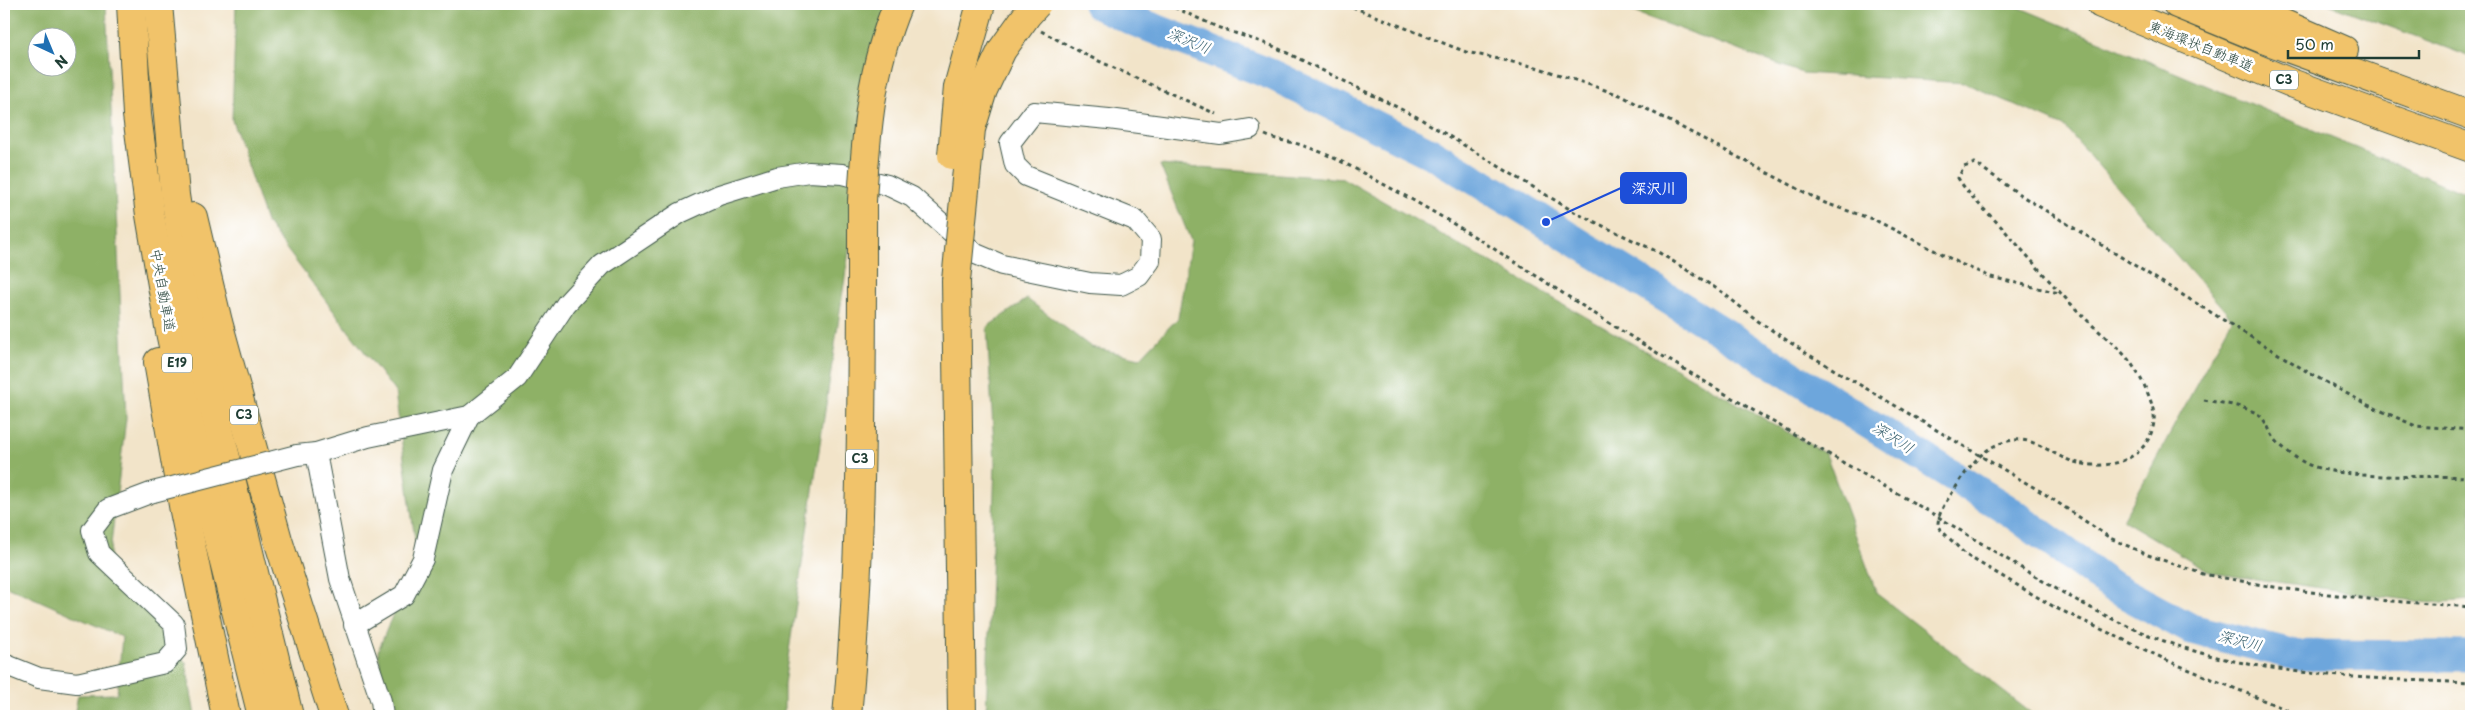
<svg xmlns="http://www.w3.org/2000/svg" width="2475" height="720" font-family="'Playpen Sans','Klee One',sans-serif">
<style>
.forest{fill:#8eb166;stroke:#56774d;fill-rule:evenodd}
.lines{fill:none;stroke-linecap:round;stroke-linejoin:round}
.river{stroke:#6da6dc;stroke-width:31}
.street-casing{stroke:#3f564a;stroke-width:22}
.highway-casing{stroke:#3f564a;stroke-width:30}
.path{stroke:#3f564a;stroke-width:3;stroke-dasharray:4 4;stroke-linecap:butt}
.street{stroke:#fff;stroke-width:20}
.highway{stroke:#f1c36a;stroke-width:28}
.street-bridge-casing{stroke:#3f564a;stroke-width:22;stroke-linecap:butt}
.highway-bridge-casing{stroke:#3f564a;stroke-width:30;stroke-linecap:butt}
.street-bridge{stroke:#fff;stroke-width:20}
.highway-bridge{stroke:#f1c36a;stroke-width:28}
.labels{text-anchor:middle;stroke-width:5;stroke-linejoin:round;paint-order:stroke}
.shield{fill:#fff;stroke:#627771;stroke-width:1}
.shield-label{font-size:12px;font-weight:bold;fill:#1f3d34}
.street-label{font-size:14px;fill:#1f3d34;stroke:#fff}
.water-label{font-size:15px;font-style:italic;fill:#3a626f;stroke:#fff}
.leader{fill:none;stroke:#1d4ed8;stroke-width:2}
.callout-dot{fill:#1d4ed8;stroke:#fff;stroke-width:2}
.callout{fill:#1d4ed8;stroke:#1d4ed8;stroke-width:2}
.callout-label{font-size:15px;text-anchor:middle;font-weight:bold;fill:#fff}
</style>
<rect width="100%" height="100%" fill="#fff"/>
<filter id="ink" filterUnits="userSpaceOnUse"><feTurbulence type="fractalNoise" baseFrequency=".02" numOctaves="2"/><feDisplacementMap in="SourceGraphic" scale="10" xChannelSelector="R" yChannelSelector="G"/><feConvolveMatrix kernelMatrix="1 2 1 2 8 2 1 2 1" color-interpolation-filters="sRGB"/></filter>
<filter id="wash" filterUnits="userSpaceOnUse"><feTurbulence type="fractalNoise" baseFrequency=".0096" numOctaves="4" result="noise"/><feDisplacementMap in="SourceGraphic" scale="20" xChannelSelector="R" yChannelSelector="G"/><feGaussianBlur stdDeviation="1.12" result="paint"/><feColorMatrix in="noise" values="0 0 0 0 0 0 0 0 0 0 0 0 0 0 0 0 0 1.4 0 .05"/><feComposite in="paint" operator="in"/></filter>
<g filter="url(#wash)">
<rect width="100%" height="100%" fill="#f2e4c9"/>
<g class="forest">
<path d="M4,4H106L126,418L109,561L186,663L195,716H74L78,695L117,694L122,637L4,585ZM38,38H68V68H38Z"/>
<polygon points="236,4 886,4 784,684 784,716 393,716 387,705 378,651 417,555 395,392 266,222 232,120"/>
<polygon points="1611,4 2011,4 2471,196 2471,600 2430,603 2212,573 2123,520 2232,319 2064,126 1965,83 1802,73"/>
<polygon points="2329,4 2471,4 2471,57"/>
<polygon points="1160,165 1344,179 1826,454 1877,594 2035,716 986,716 995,463 987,327 1027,299 1091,347 1140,358 1178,318 1191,241"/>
</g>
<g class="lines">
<polyline class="river" points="1098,4 1132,20 1275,76 1434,155 1519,206 2011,512 2113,587 2191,629 2296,655 2471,656"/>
</g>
</g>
<g filter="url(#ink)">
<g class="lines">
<defs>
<g id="street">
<polyline points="316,453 340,579 381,701 383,716"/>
<polyline points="297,455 316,453 368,437 469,416 517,378 566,304 602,265 680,213 719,195 777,177 809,172 842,174 887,185 912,197 976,254 1002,265 1090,283 1121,285 1139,276 1150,261 1151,239 1135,220 1026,176 1015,165 1010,143 1034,112 1109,119 1221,134 1250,129"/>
<polyline points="354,625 404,595 423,559 443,470 469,416"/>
<polyline points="4,664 39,678 77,683 165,663 177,649 174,624 99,553 92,530 108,509 153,492"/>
</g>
<g id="highway">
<polyline points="131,4 137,115 150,215 170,332 188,417 262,716"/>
<polyline points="158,4 175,195 197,339 289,716"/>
<polyline points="2101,4 2294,84 2471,148"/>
<polyline points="2177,4 2263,39 2471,115"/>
<polyline points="2238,4 2344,50"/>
<polyline points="193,217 218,322 278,540 334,716"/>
<polyline points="956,281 962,716"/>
<polyline points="158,362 184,511 226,716"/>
<path d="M847,716C863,545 862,372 862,201"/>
</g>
</defs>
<use href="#street" class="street-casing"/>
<use href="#highway" class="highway-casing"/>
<g class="path">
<polyline points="1167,4 1217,27 1273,46 1419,118 1576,213 1658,252 1722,292 1758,321 1806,353 2045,494 2110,538 2148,555 2203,574 2279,588 2377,600 2471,607"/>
<polyline points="1345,4 1466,52 1536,67 1620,95 1825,203 1875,220 1963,265 1991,277 2059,293"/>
<polyline points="1041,31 1090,57 1216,114"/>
<path d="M1265,135C1278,141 1291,141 1304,146C1330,154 1359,171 1383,184C1469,229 1548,285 1630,336C1728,397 1828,454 1928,511C2005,556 2080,610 2164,641C2262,677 2368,678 2471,683"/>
<path d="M2204,400C2221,403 2241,405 2256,413C2266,419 2268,429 2274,438C2282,448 2295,458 2307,464C2347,481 2426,475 2471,477"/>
<path d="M2302,716L2173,663L2056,608L1966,555L1938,527C1937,510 1951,496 1960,481C1974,460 1988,443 2015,440C2035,438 2053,455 2071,461C2105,472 2148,462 2154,422C2156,406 2142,379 2133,366C2121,348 2103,336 2088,321C2059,293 2033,262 2006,232C1990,214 1971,199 1958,178L1964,167L1975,163L2022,196L2311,374L2368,405L2416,426L2471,430"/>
</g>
<use href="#street" class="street"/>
<use href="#highway" class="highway"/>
<defs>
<polyline id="street-bridge" points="153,492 297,455"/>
<g id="highway-bridge">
<polyline points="952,155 958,87 981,4"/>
<path d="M862,201C866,133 871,67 898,4"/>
<polyline points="956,281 971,129 983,90 1002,50 1027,15 1037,4"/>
</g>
</defs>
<use href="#street-bridge" class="street-bridge-casing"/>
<use href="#highway-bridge" class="highway-bridge-casing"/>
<use href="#street-bridge" class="street-bridge"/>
<use href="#highway-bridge" class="highway-bridge"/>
</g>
</g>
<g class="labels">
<g class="shield">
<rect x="2270" y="70.5" width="28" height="19" rx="4"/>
<rect x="162" y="353.5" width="30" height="19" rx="4"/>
<rect x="230" y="405.5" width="28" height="19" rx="4"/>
<rect x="846" y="449.5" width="28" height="19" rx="4"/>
</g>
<g class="shield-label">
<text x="2284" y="84">C3</text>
<text x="177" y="367">E19</text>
<text x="244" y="419">C3</text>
<text x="860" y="463">C3</text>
</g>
<g class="street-label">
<text transform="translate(2201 46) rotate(22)" y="5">東海環状自動車道</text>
<text transform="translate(163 290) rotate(80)" y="5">中央自動車道</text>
</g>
<g class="water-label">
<text transform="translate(1189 41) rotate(22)" y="5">深沢川</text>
<text transform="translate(1893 438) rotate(32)" y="5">深沢川</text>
<text transform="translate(2240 641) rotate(14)" y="5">深沢川</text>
</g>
</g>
<path class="leader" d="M1546 222L1621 188"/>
<circle class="callout-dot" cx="1546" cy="222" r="5"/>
<rect class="callout" x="1621" y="173" width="65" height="30" rx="5"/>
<g class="callout-label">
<text x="1654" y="194">深沢川</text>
</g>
<rect width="2475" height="720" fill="none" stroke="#fff" stroke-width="20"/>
<g transform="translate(52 52) rotate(136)"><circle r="24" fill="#ffffff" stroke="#a5b1ae"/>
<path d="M0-4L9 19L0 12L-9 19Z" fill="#1f6fb2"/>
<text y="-8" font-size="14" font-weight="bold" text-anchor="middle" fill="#1f3d34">N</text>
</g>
<path d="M2288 50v8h131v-8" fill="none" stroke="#1f3d34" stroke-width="2.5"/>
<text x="2295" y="50" font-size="15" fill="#1f3d34" stroke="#ffffff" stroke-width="4" paint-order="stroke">50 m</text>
</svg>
